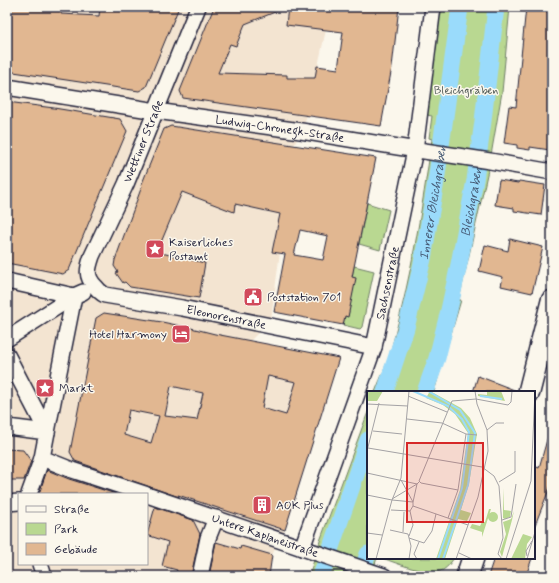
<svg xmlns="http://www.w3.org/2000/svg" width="559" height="583" font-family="Mynerve,sans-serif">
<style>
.built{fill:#f3e4d1;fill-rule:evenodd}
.green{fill:#b9d891;stroke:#6e7d66}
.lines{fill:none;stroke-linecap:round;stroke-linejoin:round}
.canal{stroke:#9adbfb;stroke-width:17}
.building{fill:#e1b791;stroke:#22223b;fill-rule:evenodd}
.street-casing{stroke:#22223b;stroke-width:18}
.secondary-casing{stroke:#22223b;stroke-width:24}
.street{stroke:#fbf7ec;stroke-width:15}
.secondary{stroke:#fbf7ec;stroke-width:21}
.labels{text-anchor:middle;stroke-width:3;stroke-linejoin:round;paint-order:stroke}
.park-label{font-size:12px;fill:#4f5955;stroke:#fbf7ec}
.street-label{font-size:12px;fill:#22223b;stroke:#fbf7ec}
.poi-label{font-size:12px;fill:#22223b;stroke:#fbf7ec;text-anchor:start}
.water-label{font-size:13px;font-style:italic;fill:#465a75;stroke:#fbf7ec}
.inset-river{fill:none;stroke:#9adbfb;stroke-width:2}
.inset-road{fill:none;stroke:#a4a2a5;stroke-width:1}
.view{fill:#d62828;fill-opacity:0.15;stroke:#d62828;stroke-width:2}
.inset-edge{fill:none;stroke:#22223b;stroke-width:2}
</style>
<rect width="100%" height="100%" fill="#fbf7ec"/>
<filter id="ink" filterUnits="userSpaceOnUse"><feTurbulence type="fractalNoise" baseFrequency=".025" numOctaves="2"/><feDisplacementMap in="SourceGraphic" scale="8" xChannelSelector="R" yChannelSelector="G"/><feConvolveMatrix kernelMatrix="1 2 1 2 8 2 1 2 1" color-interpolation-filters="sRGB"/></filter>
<g filter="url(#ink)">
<path class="built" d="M7,7H331L307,116L294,146L271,320L250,341L339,358L285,530L272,555L266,576H7ZM19,494H147V564H19Z"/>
<g class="green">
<path d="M441,7H510L502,92L490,161L459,300H461L434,392H375C381,377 388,362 392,346C411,278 422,209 432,139L429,138L432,116L427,115Z"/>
<polygon points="367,203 389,210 380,250 359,244"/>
<polygon points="354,266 374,271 362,327 360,329 343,325 345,316 348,316 355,278 352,277"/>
<polygon points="368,412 368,558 377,558 371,576 309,576 320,541"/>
<path d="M382,558H454C451,562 448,567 443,570C429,577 397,563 382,558Z"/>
</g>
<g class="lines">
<g class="canal">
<path id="s1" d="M385,392L406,328L423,259L437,175L460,7"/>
<path id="s2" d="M425,392L437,358L449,310L459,264L475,180L483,121L496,7"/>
<polyline points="321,576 368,440"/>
<polyline points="360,576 368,554"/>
</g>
</g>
<g class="building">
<polygon points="7,7 54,7 61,8 61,14 99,16 100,7 179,7 146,87 139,91 7,71"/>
<polygon points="214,7 285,8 245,24 236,46 230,44 218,73 287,75 287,78 315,78 317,66 338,69 343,32 286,25 288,7 399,7 392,67 381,126 183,98 180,91"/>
<polygon points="526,7 552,7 552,139 550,150 530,147 530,150 517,148 517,145 504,143 509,106 516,107"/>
<polygon points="7,102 54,108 120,119 127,131 69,270 63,274 7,263"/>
<path d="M171,126L376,158L352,277L356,278L348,317L345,316L343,325L274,312L285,254L272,252L280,214L235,204L234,212L182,192L157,252L205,263L199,298L130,287L125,282L123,283L116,273L118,272L114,266L115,260L142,186H141L164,129ZM300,230L328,236L323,260L294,255Z"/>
<polygon points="499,180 518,183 519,181 545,185 541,215 514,211 514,208 495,205"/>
<polygon points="510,239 543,247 532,293 501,286 503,277 479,271 485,245 508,251"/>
<path d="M104,313L162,322L191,328L215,334L339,358L285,530L178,495L179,497L75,461L70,452L96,318ZM268,376L296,382L286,415L262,408ZM171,386L203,393L197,420L165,416ZM129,410L159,416L151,443L124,435Z"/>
<polygon points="478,376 517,391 516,392 473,392"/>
<polygon points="548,436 552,436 552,482 535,525 534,525 534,466 539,468"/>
<polygon points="7,449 23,450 31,461 24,480 7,480"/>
<polygon points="47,470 69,479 116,494 39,494"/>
<polygon points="155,507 193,520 200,534 191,576 175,576 177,570 162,566 168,542 147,535"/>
<polygon points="216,542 240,549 241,546 272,555 269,576 209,576"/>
<polygon points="494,558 532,558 526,576 488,576"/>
</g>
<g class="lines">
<defs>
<g id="street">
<path id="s3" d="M198,7L126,184L92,256C88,268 85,276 95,286C98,290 101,293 105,295L182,308L374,347"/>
<path id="s4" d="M7,87L156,111L301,131L398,147L490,161L552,172"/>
<polyline points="7,281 74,296 83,292"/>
<polyline points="7,339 74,296"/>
<polyline points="7,355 47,432 74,296"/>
<polyline points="7,427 47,432 42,458 72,470 145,494"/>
<polyline points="29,494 42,458"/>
<path id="s5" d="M147,495L384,576"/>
<polyline points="7,503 19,502"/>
<path id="s6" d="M302,548L374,347L415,150L433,7"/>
<polyline points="40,564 44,576"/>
<polyline points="200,576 208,538 216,518"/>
</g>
<g id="secondary">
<polyline points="529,392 552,301"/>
<polyline points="467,576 473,558"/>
</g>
</defs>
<use href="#street" class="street-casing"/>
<use href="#secondary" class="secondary-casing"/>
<use href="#street" class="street"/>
<use href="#secondary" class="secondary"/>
</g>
</g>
<defs>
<symbol id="sight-square" viewBox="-11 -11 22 22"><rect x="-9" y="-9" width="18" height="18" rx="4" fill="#d1495b" stroke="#fbf7ec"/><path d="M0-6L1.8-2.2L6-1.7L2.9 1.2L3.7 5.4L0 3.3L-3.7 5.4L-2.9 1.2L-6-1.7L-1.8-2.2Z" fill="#fff"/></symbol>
<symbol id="civic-square" viewBox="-11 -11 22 22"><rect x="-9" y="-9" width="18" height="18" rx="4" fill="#d1495b" stroke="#fbf7ec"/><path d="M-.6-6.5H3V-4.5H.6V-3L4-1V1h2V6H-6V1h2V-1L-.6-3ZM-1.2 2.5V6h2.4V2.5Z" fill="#fff"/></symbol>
<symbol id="hotel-square" viewBox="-11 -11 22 22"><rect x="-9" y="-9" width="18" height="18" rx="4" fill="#d1495b" stroke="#fbf7ec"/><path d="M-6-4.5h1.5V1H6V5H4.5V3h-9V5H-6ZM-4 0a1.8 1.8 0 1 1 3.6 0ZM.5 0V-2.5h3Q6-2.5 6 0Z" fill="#fff"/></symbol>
<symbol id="building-square" viewBox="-11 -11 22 22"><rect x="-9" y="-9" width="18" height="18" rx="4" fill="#d1495b" stroke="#fbf7ec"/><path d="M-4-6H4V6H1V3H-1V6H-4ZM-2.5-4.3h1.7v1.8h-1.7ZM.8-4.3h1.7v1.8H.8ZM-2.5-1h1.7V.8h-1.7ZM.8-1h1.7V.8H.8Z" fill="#fff"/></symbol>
</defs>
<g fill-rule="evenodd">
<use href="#sight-square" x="144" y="238" width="22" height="22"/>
<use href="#civic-square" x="242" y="286" width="22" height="22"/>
<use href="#hotel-square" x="170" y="323" width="22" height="22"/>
<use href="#sight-square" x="34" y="377" width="22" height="22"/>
<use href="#building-square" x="251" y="494" width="22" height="22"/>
</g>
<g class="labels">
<g class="park-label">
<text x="466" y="94">Bleichgräben</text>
</g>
<g class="street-label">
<text dy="4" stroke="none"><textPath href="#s4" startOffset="276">Ludwig-Chronegk-Straße</textPath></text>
<text transform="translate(143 141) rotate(-68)" y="4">Wettiner Straße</text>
<text dy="4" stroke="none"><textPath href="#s6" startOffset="279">Sachsenstraße</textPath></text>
<text dy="4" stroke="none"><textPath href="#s3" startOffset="440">Eleonorenstraße</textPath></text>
<text dy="4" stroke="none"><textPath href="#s5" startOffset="125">Untere Kaplaneistraße</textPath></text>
</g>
<g class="poi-label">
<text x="169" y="246">Kaiserliches<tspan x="169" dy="14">Postamt</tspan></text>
<text x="267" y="301">Poststation 701</text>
<text x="167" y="338" text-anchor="end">Hotel Harmony</text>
<text x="59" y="392">Markt</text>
<text x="276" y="509">AOK Plus</text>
</g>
<g class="water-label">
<text dy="5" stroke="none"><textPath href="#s2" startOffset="196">Bleichgraben</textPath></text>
<text dy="5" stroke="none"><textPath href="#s1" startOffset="196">Innerer Bleichgraben</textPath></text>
</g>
</g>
<g transform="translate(367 391)">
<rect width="168" height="168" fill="#fbf7ec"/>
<path d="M0,0H16L10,10H0ZM63,0L94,17L103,27L110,43L102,93L94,119L104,122L100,130L91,128L78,168H69L93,99L101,42L88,23L76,14L59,7ZM120,0H134L138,10L111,5V3L120,4ZM136,97L137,119L144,120L143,126L138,128L136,127ZM122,118H124L115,146V141L103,137L105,133L113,135L115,131H118ZM147,120L145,129L135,166L133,161L139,143L136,131L144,128ZM121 126a5 5 0 1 1 10 0a5 5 0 1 1-10 0ZM156,143L165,146L160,153L158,168H144Z" fill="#b9d891"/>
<path class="inset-river" d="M46,0L81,15L95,28L102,41L95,97L71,168M61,0L93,19L108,42L101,94L76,168M113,5L135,8"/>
<path class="inset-road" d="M42,0L34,87L25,109L46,111V115L101,134M41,5L80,21M0,13L41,15M40,28L75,32L99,43L110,44M120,39L129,32H137M6,40L35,43M1,57L115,76L127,85L132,95L136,147L131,163L135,168M0,60L12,12M0,82L50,93L52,91M34,89L46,111L50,93M132,91L148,81V60M91,99L54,92L52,90L85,10L109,8L141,14L144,11L145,0M0,104L25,109L9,168M25,108L50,93M24,119L43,120L46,115M81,127L91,99L99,43M135,129L144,126L149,93M23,139L41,143L44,155L42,168M36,141L37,121M0,142L15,144M42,145L46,134L43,120M42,147L57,152L65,140L69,123M92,162L105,168M160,165L159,160L165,150M50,168L47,163L52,151M89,168L111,106L121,60L120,39L110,13L108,0M139,168L164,90L168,0M160,168L168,141"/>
<path class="view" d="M40,52H116V131H40Z"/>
<rect width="168" height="168" class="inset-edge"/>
</g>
<rect width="559" height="583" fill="none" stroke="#fbf7ec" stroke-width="24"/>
<rect x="12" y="12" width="535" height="559" fill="none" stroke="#22223b" stroke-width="1.5" filter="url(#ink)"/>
<rect x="18" y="493" width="130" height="72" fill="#fbf7ec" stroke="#a4a2a5"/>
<rect x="26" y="506" width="20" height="6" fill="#fbf7ec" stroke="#a4a2a5"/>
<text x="54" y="513" font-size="12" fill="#22223b">Straße</text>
<rect x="26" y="523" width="20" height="12" fill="#b9d891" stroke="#a4a2a5"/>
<text x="54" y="533" font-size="12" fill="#22223b">Park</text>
<rect x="26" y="543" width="20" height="12" fill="#e1b791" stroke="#a4a2a5"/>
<text x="54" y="553" font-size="12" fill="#22223b">Gebäude</text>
</svg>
